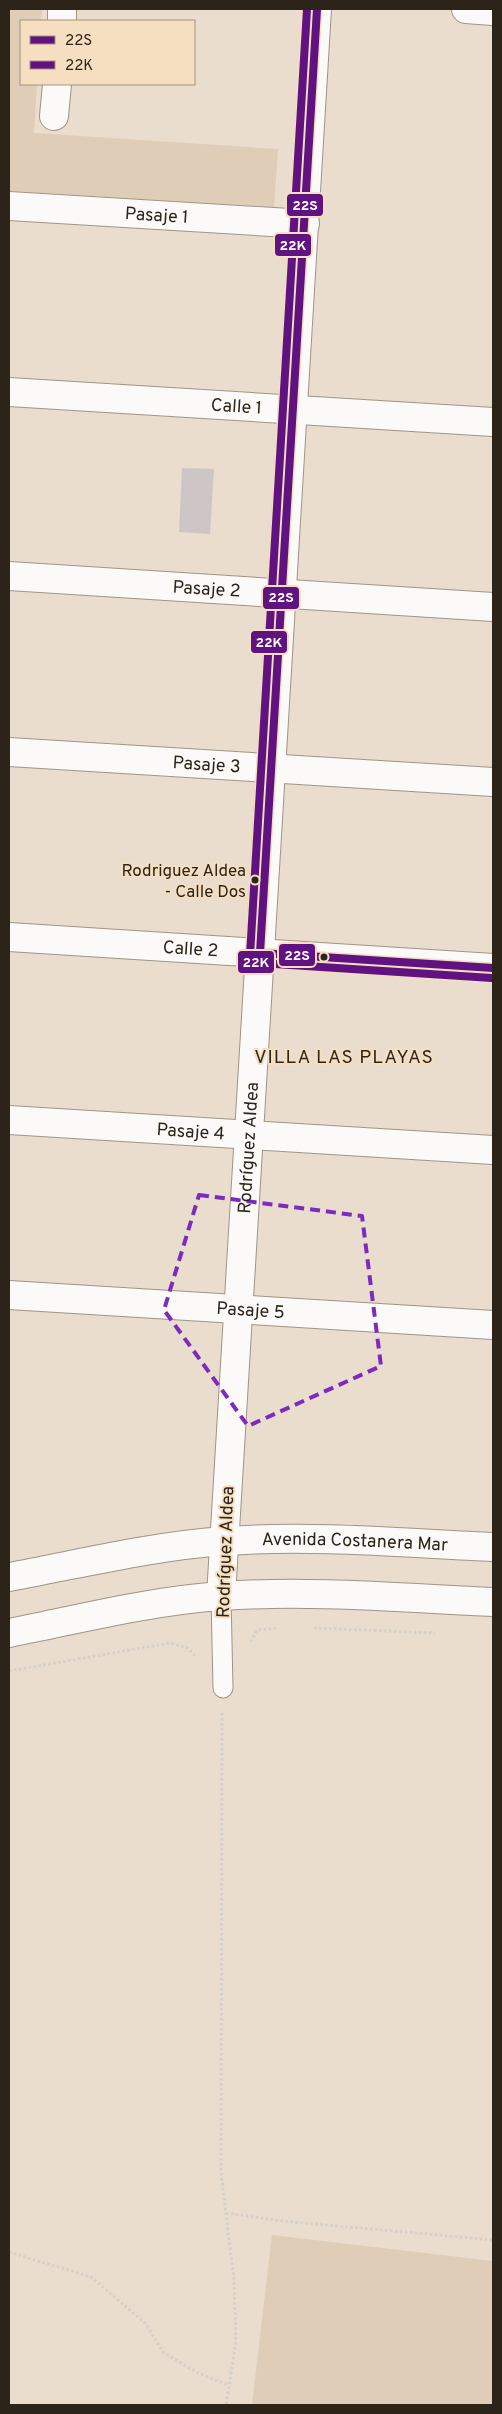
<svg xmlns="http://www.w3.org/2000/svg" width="502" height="2414" font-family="Overpass,sans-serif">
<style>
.green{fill:#dfcdb7}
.building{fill:#cec6c6}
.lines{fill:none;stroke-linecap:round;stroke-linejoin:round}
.lane-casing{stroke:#9e9488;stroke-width:21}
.street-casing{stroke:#9e9488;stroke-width:30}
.secondary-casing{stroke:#9e9488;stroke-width:30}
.path{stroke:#d4d0cb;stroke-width:3;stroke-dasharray:2.5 2.5;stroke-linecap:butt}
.lane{stroke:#fcfaf8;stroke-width:19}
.street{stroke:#fcfaf8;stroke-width:28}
.secondary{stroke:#fcfaf8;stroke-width:28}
.bus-1-casing{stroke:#f6dec1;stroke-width:11}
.bus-2-casing{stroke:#f6dec1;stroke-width:11}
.bus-1{stroke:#5f1280;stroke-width:8}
.bus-2{stroke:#5f1280;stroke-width:8}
.marked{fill:none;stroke:#7b2cbf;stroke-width:4;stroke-dasharray:10 6;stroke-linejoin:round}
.bus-dot{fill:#2c2418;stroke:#f6dec1;stroke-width:2}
.labels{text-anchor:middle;stroke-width:4;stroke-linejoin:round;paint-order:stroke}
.bus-label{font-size:17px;fill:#2c2418;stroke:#f6dec1;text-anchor:end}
.street-label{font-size:18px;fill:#2c2418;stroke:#f6dec1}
.neighbourhood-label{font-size:19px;letter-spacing:1px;fill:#2c2418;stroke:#f6dec1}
.line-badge{stroke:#f6dec1;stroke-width:2}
.badge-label{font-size:14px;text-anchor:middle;font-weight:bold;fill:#fff}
</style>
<rect width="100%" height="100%" fill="#eaddcd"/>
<g class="green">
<polygon points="9,9 42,9 41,21 21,21 21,84 37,84 34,133 278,149 274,207 9,191"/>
<polygon points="272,2235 493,2261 493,2405 252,2405"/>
</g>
<polygon class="building" points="182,468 214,469 210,534 179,532"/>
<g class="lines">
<defs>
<polyline id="lane" points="221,1596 223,1688"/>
<g id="street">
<polyline points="466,9 493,11"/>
<polyline points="62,21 62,9"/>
<polyline points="54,116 57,84"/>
<path id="s1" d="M9,206L305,224"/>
<path id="s2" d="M9,392L493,422"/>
<path id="s3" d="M9,576L493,607"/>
<path id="s4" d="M9,752L493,782"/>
<path id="s5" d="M9,937L493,968"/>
<path id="s6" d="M9,1120L493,1150"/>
<path id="s7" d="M9,1295L493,1325"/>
</g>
<g id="secondary">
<path id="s8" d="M9,1577C80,1564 152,1546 225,1541C314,1535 404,1543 493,1547"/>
<path id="s9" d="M221,1596L317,9"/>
<path d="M9,1633C79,1619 150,1601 221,1596C311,1590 403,1598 493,1602"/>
</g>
</defs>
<use href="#lane" class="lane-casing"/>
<use href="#street" class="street-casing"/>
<use href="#secondary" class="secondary-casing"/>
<g class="path">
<polyline points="314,1628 435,1633"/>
<polyline points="251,1642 257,1630 278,1628"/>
<polyline points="9,1671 170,1643 188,1648 195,1656"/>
<polyline points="222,1713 221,2172 234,2280 236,2341 226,2405"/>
<polyline points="226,2213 282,2221 493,2240"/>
<polyline points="9,2252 91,2277 145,2323 164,2353 198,2373 228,2385"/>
</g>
<use href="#lane" class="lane"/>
<use href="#street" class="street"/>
<use href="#secondary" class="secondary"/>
<defs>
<polyline id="bus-1" points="317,9 260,953 493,968"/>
<polyline id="bus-2" points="307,9 250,955 254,961 259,963 492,978"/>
</defs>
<use href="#bus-1" class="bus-1-casing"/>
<use href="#bus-2" class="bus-2-casing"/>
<use href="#bus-1" class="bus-1"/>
<use href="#bus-2" class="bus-2"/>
</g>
<path class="marked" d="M199,1195L362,1216L381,1366L248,1426L164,1310Z"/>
<g class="bus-dot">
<circle cx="255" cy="880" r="4.5"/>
<circle cx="324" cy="957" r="4.5"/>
</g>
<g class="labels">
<g class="bus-label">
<text x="246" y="876">Rodriguez Aldea<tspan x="246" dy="21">- Calle Dos</tspan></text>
</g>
<g class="street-label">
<text dy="6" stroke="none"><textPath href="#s1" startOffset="148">Pasaje 1</textPath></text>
<text dy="6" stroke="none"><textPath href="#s2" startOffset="228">Calle 1</textPath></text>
<text dy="6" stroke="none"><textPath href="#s3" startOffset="198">Pasaje 2</textPath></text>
<text dy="6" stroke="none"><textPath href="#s4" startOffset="198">Pasaje 3</textPath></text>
<text dy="6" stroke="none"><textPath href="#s5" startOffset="182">Calle 2</textPath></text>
<text dy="6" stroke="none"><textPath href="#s6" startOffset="182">Pasaje 4</textPath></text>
<text dy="6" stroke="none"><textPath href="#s9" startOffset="449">Rodríguez Aldea</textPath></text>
<text dy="6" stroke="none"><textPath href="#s7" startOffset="242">Pasaje 5</textPath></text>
<text dy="6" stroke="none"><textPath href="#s8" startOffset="349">Avenida Costanera Mar</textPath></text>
<text transform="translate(225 1552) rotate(-88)" y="6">Rodríguez Aldea</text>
</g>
<g class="neighbourhood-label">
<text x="344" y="1063">VILLA LAS PLAYAS</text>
</g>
</g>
<g class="line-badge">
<rect x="286" y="193" width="38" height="24" rx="5" fill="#5f1280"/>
<rect x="274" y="233" width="38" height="24" rx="5" fill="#5f1280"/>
<rect x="262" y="586" width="38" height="24" rx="5" fill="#5f1280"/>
<rect x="250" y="630" width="38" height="24" rx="5" fill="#5f1280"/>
<rect x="278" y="943" width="38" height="24" rx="5" fill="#5f1280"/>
<rect x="237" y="950" width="38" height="24" rx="5" fill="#5f1280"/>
</g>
<g class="badge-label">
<text x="305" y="210">22S</text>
<text x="293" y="250">22K</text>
<text x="281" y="602">22S</text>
<text x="269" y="647">22K</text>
<text x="297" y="960">22S</text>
<text x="256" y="967">22K</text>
</g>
<rect width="502" height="2414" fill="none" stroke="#2c2418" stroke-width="20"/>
<rect x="20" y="20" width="175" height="65" fill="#f6dec1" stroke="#a5947d"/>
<rect x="30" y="36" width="25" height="8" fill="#5f1280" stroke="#a5947d"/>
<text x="65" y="45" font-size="15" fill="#2c2418">22S</text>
<rect x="30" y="61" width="25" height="8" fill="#5f1280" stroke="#a5947d"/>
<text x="65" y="70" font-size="15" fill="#2c2418">22K</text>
</svg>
